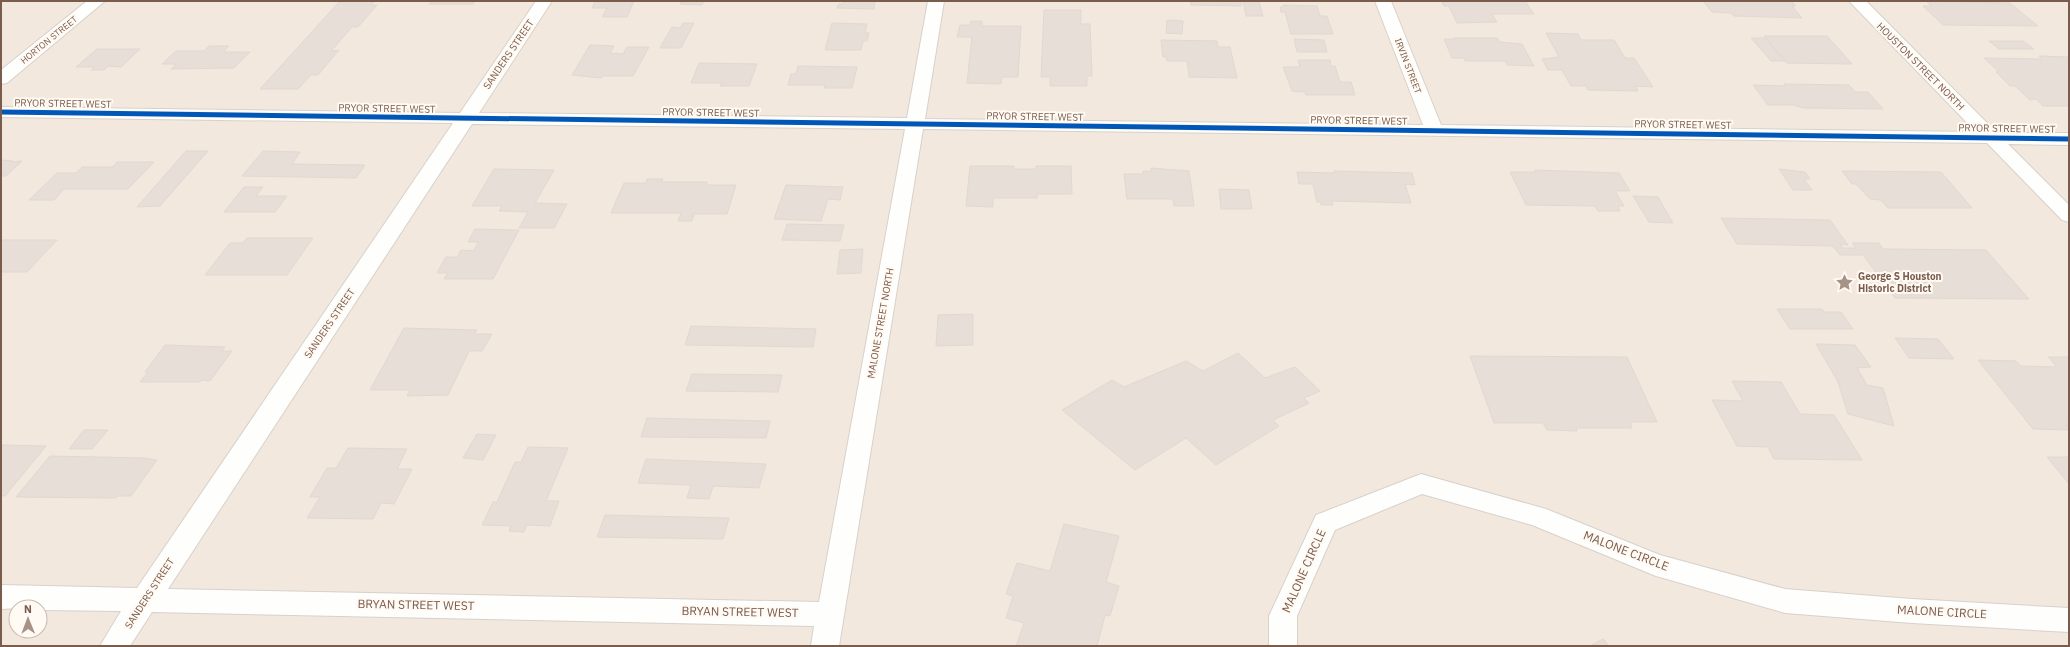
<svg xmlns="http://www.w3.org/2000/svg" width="2070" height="647" font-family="'IBM Plex Sans',sans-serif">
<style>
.residential{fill:#f2e8de;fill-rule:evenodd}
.building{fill:#e6ded7;stroke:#e2d8d2}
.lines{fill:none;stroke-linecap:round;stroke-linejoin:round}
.minor-casing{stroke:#d7d1cb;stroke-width:2}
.minor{fill:#fefefd;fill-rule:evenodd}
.cycleway-casing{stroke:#fffaf3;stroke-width:7}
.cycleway{stroke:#0057b8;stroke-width:5}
.labels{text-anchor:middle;stroke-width:4;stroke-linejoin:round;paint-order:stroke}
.far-street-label{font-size:9px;fill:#7a5c4d;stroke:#fffaf3}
.street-label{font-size:10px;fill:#7a5c4d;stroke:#fffaf3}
.poi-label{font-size:10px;font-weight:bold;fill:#7a5c4d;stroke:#fffaf3;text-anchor:start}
.near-street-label{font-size:12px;fill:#7a5c4d;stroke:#fffaf3}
</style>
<rect width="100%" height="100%" fill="#f9f5f0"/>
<path class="residential" d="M1,1H2069V646H1ZM16,607H40V631H16Z"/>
<g class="building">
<polygon points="340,1 375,1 371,5 377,5 358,27 352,27 331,51 339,50 318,75 311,75 298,89 260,89"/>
<polygon points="432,1 492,1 475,1 473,4 429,4"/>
<polygon points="591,1 634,1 627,17 602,17 607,8 592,8 595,1"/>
<polygon points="681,1 704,1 702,5 680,4"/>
<polygon points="843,1 875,1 874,9 837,8 839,4 842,4"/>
<polygon points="1190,1 1241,1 1241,6 1191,5"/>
<polygon points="1243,1 1259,1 1263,16 1246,16"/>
<polygon points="1446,1 1525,1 1534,14 1492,14 1497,22 1457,23 1449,6 1444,6 1442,2"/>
<polygon points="1703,1 1791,1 1796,6 1792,6 1802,18 1734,16 1731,13 1712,12"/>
<polygon points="1926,1 2010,3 2038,26 1943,25 1923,6 1932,6"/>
<polygon points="1283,5 1317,6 1320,16 1327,16 1333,34 1291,34 1285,12 1281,12 1280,7 1283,7"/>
<polygon points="1044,10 1081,10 1081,24 1090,24 1092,76 1087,76 1087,86 1050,86 1050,77 1041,77"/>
<polygon points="1167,20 1183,21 1182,34 1166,33"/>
<polygon points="971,21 982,21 982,26 1021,26 1018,77 1002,77 1001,84 967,83 972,37 957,37 960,25 970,25"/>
<polygon points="683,23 694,23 681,48 660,48 672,27 680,28"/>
<polygon points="832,23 867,24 865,33 869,33 867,41 863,41 861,50 825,50"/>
<polygon points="1546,33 1578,34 1581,40 1614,40 1625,58 1634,58 1653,87 1635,86 1638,91 1588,90 1586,86 1571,86 1562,70 1548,70 1542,59 1559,57"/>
<polygon points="1764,36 1827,36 1852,64 1787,63"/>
<polygon points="1454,38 1497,38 1500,42 1522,44 1534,66 1507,65 1505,61 1465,61 1464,58 1452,58 1444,39 1455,39"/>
<polygon points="1751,38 1765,38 1785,61 1771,61"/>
<polygon points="1294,39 1324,40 1327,52 1297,52"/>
<polygon points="1161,40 1217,41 1218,47 1230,47 1237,78 1189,77 1187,61 1167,61 1166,57 1163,57"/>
<polygon points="1989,41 2023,41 2034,49 1999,49"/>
<polygon points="590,45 614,46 610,53 623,54 627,47 649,47 633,76 603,76 601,78 572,75"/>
<polygon points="209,46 229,46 223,52 250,52 234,68 171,69 176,64 162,64 176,51 204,51"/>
<polygon points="97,49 140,49 121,67 108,66 104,70 91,70 94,67 76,67"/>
<polygon points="2039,56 2069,57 2069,106 2043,106 2036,99 2030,100 2015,86 2010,86 1996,72 1999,72 1984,58 2042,59"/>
<polygon points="1298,60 1330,60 1331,66 1335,66 1340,82 1351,82 1355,95 1306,95 1305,92 1292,91 1283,67 1300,67"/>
<polygon points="699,63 757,64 749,86 720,86 722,83 691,83"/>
<polygon points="798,66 857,67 852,88 824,88 825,85 788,85 791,74 796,74"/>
<polygon points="1784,84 1849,85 1855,92 1868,92 1883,109 1803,108 1793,105 1768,105 1753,85 1785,86"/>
<polygon points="186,151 208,151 160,206 137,207"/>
<polygon points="263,151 300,152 292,164 365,165 356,178 242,176"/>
<polygon points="1,160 13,161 12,162 22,161 6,176 1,176"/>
<polygon points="117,162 154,162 128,189 64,189 54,200 29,200 57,173 76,173 82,167 113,167"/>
<polygon points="970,166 1014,166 1014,169 1036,169 1036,166 1071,166 1072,194 1037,194 1037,198 993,198 993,207 966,206"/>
<polygon points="1151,168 1189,171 1194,206 1174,206 1173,199 1127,199 1124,174 1143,174 1143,171 1152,171"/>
<polygon points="494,169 554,170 535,203 567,204 554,228 519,228 528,212 499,211 502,206 472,206"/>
<polygon points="1779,169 1805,172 1810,179 1804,179 1812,190 1793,190"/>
<polygon points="1535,170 1619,173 1630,191 1615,191 1624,206 1618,206 1620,211 1598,211 1595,206 1526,205 1510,172 1536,172"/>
<polygon points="1334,171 1412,173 1415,185 1405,184 1411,203 1332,201 1333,205 1321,205 1320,202 1317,202 1313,184 1299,184 1297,172 1335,173"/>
<polygon points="1842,171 1941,172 1972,208 1888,208 1881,200 1870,199 1856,184 1852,184"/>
<polygon points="647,179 663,179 661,182 707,182 707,185 736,185 727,214 694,214 692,221 678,221 681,213 611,213 624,183 646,183"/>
<polygon points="786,185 843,187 840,200 828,199 821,221 774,219"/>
<polygon points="244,187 263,187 256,196 287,196 275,212 224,212"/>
<polygon points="1219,189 1249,190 1252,209 1221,209"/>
<polygon points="1633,196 1658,197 1673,223 1649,222"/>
<polygon points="1721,218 1830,220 1848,245 1840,244 1843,248 1856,248 1852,243 1879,243 1883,249 1986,250 2029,299 1895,298 1863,255 1840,255 1833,246 1737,244"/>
<polygon points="787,224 844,225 840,241 782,240"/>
<polygon points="475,229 519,230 493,279 444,279 448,273 437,273 446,257 457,257 461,250 473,251 479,242 468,242"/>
<polygon points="247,238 313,238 287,275 205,275 230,243 243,243"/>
<polygon points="1,240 57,240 27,272 1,272"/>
<polygon points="863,249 861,273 837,274 840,250"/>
<polygon points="1777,309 1822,309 1824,312 1841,312 1853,329 1790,329"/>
<polygon points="973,314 973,345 936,346 938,315"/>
<polygon points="691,326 816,329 813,347 685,345"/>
<polygon points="404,328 477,330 474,334 492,334 482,351 469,351 448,395 407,396 410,390 370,390"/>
<polygon points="1895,338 1938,339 1954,359 1909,358"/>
<polygon points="1816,344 1855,345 1871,367 1857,368 1867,385 1883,388 1894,426 1848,414 1838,382"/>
<polygon points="165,345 225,347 222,351 232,351 210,381 202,380 200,382 140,382 148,372 145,372"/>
<polygon points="1238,353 1265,378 1295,367 1320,391 1304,398 1309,403 1273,420 1279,426 1216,465 1186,438 1135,470 1062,410 1112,380 1124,387 1186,361 1203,371"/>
<polygon points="1470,356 1627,357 1657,422 1630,422 1632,428 1576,428 1577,431 1547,430 1543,423 1494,423"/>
<polygon points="2048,357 2069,357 2069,424 2066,424 2069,430 2033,429 1978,360 2016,361 2021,366 2057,367"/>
<polygon points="692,374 782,375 778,392 686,391"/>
<polygon points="1732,381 1781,382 1800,414 1834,415 1862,460 1774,459 1768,447 1737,446 1712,400 1743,401"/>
<polygon points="647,418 770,421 766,438 641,437"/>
<polygon points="84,430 108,430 92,449 69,449"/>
<polygon points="477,434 496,435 483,460 463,458"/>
<polygon points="1,445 46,446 5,496 1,496"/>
<polygon points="528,447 568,448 546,501 559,501 550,526 527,525 524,532 509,531 511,526 482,525 493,502 497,502 515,462 521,462"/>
<polygon points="348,448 407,449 397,469 412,469 394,504 381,503 373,519 307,518 320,497 310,497 327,468 336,468"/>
<polygon points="50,456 144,458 157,460 131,496 117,496 116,498 16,497"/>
<polygon points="2047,457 2069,457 2069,484"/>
<polygon points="646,459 766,464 759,488 713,486 709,499 687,498 691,485 638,483"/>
<polygon points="605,515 729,518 723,539 597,537"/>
<polygon points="1064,524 1119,536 1106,582 1119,586 1110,616 1105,615 1097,646 1016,646 1024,623 1006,618 1013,596 1006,594 1017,563 1050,571"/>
<polygon points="1603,639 1609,646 1590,646"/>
</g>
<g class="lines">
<defs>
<g id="minor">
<polygon points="87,1 105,1 7,83 1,84 1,70"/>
<path d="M536,1H552L479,113L907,118L928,1H944L925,119L1423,125L1375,1H1391L1441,125L1976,132L1849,1H1866L1997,133H2069V145L2008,144L2069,205V222L2062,220L1987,143L923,129L839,646H811L814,626L152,612L130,646H100L121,611L40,610V607L1,609V585L137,588L453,123L1,117V107L460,113ZM472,124L905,129L819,602L168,589Z"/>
<polygon points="1421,474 1546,509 1660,555 1785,589 1912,599 2069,608 2069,632 1912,623 1785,613 1656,576 1532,525 1422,494 1335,530 1297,616 1297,646 1269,646 1269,616 1316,515"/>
</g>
</defs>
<use href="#minor" class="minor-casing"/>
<use href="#minor" class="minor"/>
<defs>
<polyline id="cycleway" points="1,112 2069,139"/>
</defs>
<use href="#cycleway" class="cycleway-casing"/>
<use href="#cycleway" class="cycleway"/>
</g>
<defs>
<symbol id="sight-bare" viewBox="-9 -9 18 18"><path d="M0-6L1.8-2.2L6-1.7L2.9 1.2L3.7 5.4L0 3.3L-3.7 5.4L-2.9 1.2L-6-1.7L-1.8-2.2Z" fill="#a69286" stroke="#fffaf3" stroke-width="2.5" paint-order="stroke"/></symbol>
</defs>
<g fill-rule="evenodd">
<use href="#sight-bare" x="1832" y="270" width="25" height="25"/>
</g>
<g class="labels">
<g class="far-street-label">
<text transform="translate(49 40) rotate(-39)" y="3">HORTON STREET</text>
<text transform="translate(1408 66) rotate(69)" y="3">IRVIN STREET</text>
</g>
<g class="street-label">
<text transform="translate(508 54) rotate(-56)" y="4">SANDERS STREET</text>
<text transform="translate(1921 66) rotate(45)" y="4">HOUSTON STREET NORTH</text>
<text transform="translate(63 103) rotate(1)" y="4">PRYOR STREET WEST</text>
<text transform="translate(387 108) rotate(1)" y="4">PRYOR STREET WEST</text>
<text transform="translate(711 112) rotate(1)" y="4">PRYOR STREET WEST</text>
<text transform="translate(1035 116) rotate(1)" y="4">PRYOR STREET WEST</text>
<text transform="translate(1359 120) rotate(1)" y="4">PRYOR STREET WEST</text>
<text transform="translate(1683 124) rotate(1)" y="4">PRYOR STREET WEST</text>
<text transform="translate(2007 128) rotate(1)" y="4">PRYOR STREET WEST</text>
<text transform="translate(329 323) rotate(-56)" y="4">SANDERS STREET</text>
<text transform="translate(880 323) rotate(-80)" y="4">MALONE STREET NORTH</text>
<text transform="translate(149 593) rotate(-57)" y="4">SANDERS STREET</text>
</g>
<g class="poi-label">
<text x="1858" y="280">George S Houston<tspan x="1858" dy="12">Historic District</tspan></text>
</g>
<g class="near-street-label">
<text transform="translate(1626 551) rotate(21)" y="4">MALONE CIRCLE</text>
<text transform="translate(1304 571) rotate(-66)" y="4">MALONE CIRCLE</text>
<text transform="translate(416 605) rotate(1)" y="4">BRYAN STREET WEST</text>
<text transform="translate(740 612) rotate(1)" y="4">BRYAN STREET WEST</text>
<text transform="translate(1942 612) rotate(3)" y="4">MALONE CIRCLE</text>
</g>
</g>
<rect width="2070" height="647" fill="none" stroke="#7a5c4d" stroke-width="4"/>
<g transform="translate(28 619) rotate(359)"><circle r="19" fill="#fffaf3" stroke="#cabbb1"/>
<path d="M0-3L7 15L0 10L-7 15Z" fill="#a69286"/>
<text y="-6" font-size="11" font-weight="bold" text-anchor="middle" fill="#7a5c4d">N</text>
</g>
</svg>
